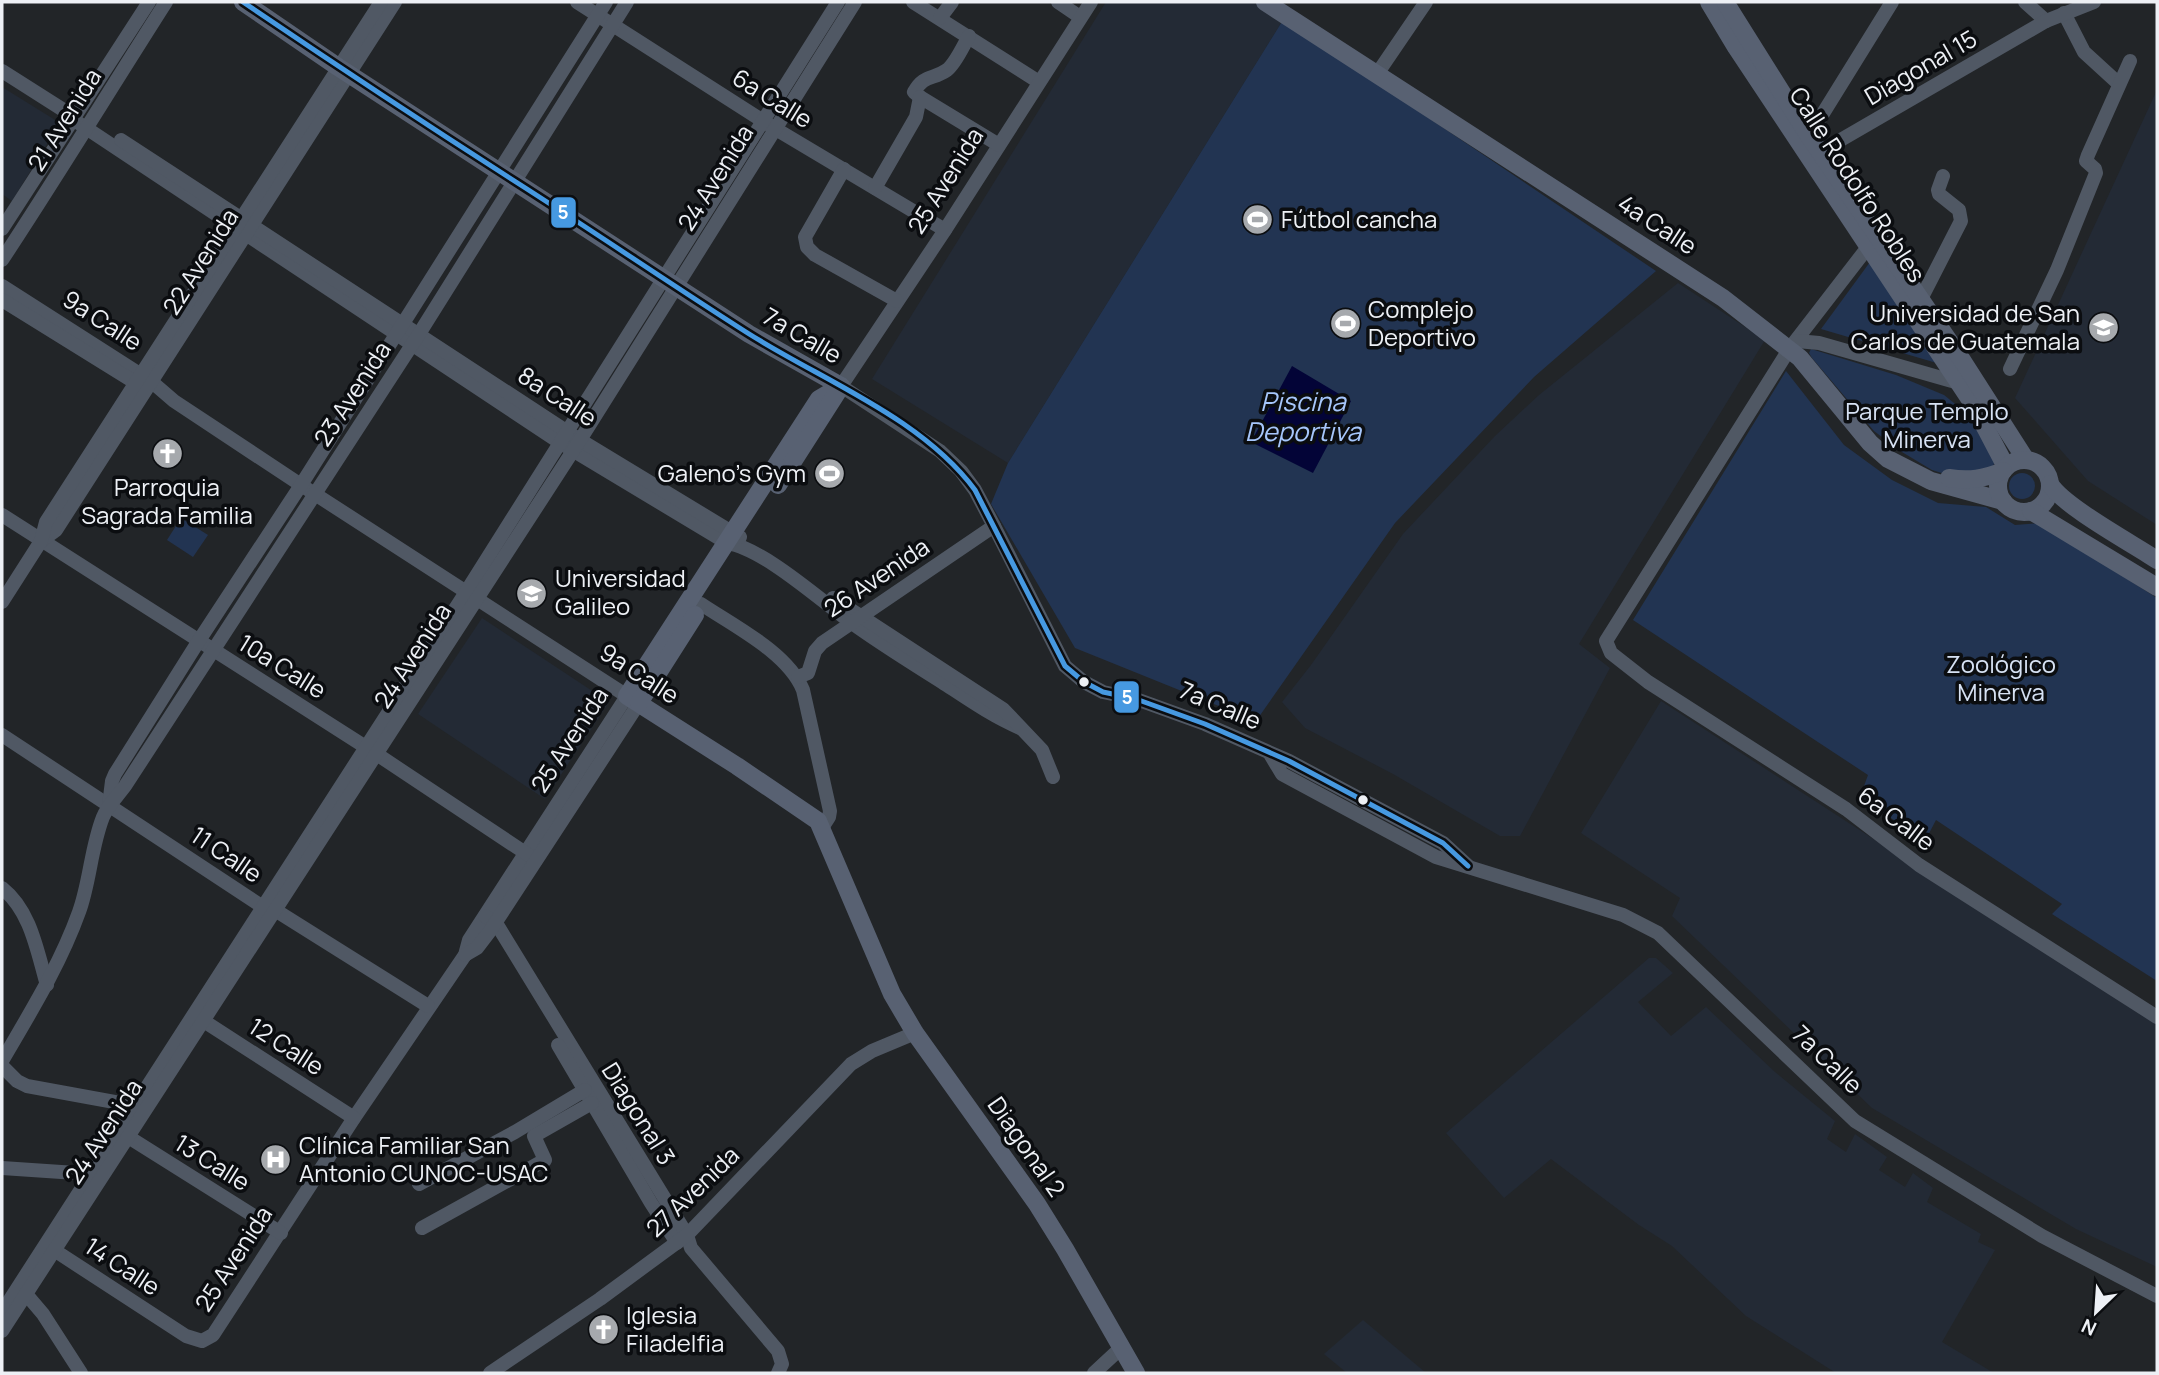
<svg xmlns="http://www.w3.org/2000/svg" width="2159" height="1375" font-family="Manrope,sans-serif">
<style>
.built{fill:#232a35}
.green{fill:#223452}
.water{fill:#030437}
.lines{fill:none;stroke-linecap:round;stroke-linejoin:round}
.minor{stroke:#505864;stroke-width:14}
.major{stroke:#586172;stroke-width:18}
.bus-1-casing{stroke:#0b0d10;stroke-width:10}
.bus-1{stroke:#4699e1;stroke-width:5}
.bus-dot{fill:#edf0f5;stroke:#0b0d10;stroke-width:2.5}
.labels{text-anchor:middle;stroke-width:7;stroke-linejoin:round;paint-order:stroke}
.street-label{font-size:24px;fill:#edf0f5;stroke:#0b0d10}
.poi-label{font-size:24px;fill:#edf0f5;stroke:#0b0d10;text-anchor:start}
.park-label{font-size:24px;fill:#d7e2f4;stroke:#0b0d10}
.water-label{font-size:26px;font-style:italic;fill:#a6c6fb;stroke:#0b0d10}
.line-badge{stroke:#0b0d10;stroke-width:2.5}
.badge-label{font-size:19px;text-anchor:middle;font-weight:bold;fill:#fff}
</style>
<rect width="100%" height="100%" fill="#222528"/>
<g class="built">
<polygon points="1106,2 1254,2 1283,20 1008,463 872,379"/>
<polygon points="2,87 60,123 12,201 2,194"/>
<polygon points="2157,90 2157,525 2088,481 2015,398"/>
<polygon points="1678,283 1765,340 1579,644 1610,668 1520,836 1500,836 1393,774 1305,728 1282,702 1311,665 1403,534 1495,436 1539,395"/>
<polygon points="482,618 609,702 545,799 418,714"/>
<polygon points="1661,701 2157,1023 2157,1267 2076,1229 1872,1108 1672,916 1680,898 1581,833"/>
<polygon points="1649,958 1656,958 1673,973 1638,1002 1671,1036 1706,1007 1775,1072 1835,1121 1827,1139 1846,1152 1855,1134 1887,1157 1879,1170 1905,1187 1913,1173 1933,1188 1927,1202 1981,1234 1978,1242 1995,1250 1942,1342 1994,1373 1836,1373 1746,1316 1672,1246 1639,1225 1551,1159 1504,1198 1446,1133"/>
<polygon points="1363,1320 1426,1373 1347,1373 1324,1354"/>
</g>
<g class="green">
<polygon points="1283,20 1656,271 1534,377 1395,523 1256,721 1075,648 991,504 1008,463"/>
<polygon points="1870,262 1940,364 1821,329"/>
<polygon points="1811,349 1896,375 1944,395 1975,420 1995,461 1992,469 1945,474 1932,470 1902,452 1874,431 1812,358 1809,353"/>
<polygon points="1786,371 1844,445 1892,480 1938,503 1986,507 2015,525 2040,523 2157,598 2157,981 2052,914 2062,904 1936,820 1925,841 1860,797 1868,775 1633,620"/>
<circle cx="2022" cy="486" r="13"/>
<polygon points="181,518 208,535 193,557 167,540"/>
</g>
<polygon class="water" points="1292,366 1351,401 1313,473 1251,442"/>
<g class="lines">
<g class="minor">
<polyline points="577,2 774,128 945,230"/>
<polyline points="913,2 1039,82"/>
<polyline points="1058,2 1080,17"/>
<polyline points="1091,2 945,230 841,386 940,451 961,471 975,490 994,526 1065,666 1084,682 1103,692 1136,699 1205,724 1289,761 1443,843 1468,866"/>
<polyline points="2025,2 2046,21"/>
<polyline points="2064,13 2084,52 2119,84"/>
<polyline points="940,18 952,2"/>
<path d="M2,71L65,111L74,120L559,442L727,543C763,548 821,601 852,623C881,644 912,663 942,682C968,699 992,716 1020,728"/>
<polyline points="1377,74 1426,2"/>
<path d="M920,97L914,92C924,74 933,80 947,70C956,63 963,46 969,36"/>
<polyline points="121,140 580,440 740,537"/>
<polyline points="1802,142 1809,136 1892,2"/>
<polyline points="1813,156 2046,21 2094,2"/>
<polyline points="844,169 805,237 807,247 815,255 897,301"/>
<polyline points="875,188 916,117 920,97 999,145"/>
<polyline points="2,229 149,2"/>
<polyline points="1876,240 1868,247 1790,348 1606,641 1611,653 1648,682 1846,809 1919,865 2157,1017"/>
<path d="M2,260C58,175 111,88 166,2"/>
<polyline points="2,286 152,382 174,401 301,485 627,696 469,940 465,955 354,1118 213,1335 202,1341 186,1336 54,1250"/>
<polyline points="1921,299 1961,221 1959,210 1939,194 1938,190 1943,176"/>
<polyline points="2,300 144,388"/>
<polyline points="1797,341 1819,343 1959,383"/>
<polyline points="2010,369 2057,270 2096,173 2095,169 2086,161 2088,155 2130,61"/>
<polyline points="2,515 375,753 536,860"/>
<polyline points="41,541 56,530 395,2"/>
<polyline points="833,598 1003,709 1042,750 1053,777"/>
<polyline points="2,602 41,541 46,522 381,2"/>
<path d="M701,604C734,626 788,653 803,690L830,811L829,817L822,828"/>
<polyline points="798,677 808,673 815,651 822,643 994,526"/>
<polyline points="2,735 263,907 275,910 428,1006"/>
<polyline points="1270,754 1282,774 1436,857 1623,915 1658,933 1855,1121 2042,1236 2157,1296"/>
<polyline points="109,805 112,781 115,774 198,642 301,485 606,2"/>
<path d="M2,888C31,911 37,951 47,985"/>
<polyline points="485,916 496,923 687,1235 691,1248 778,1351 782,1364 778,1373"/>
<polyline points="465,955 477,948 490,931 639,703"/>
<polyline points="196,1016 354,1118"/>
<polyline points="558,1045 651,1203 677,1243"/>
<path d="M2,1061C30,1013 60,965 79,912C90,882 91,847 103,817C108,805 117,797 125,786L419,334L627,2"/>
<polyline points="2,1066 17,1081 27,1086 120,1103 141,1110"/>
<polyline points="122,1133 281,1233"/>
<polyline points="2,1168 91,1174"/>
<polyline points="419,1184 515,1132 585,1090"/>
<polyline points="422,1228 545,1160 534,1136 592,1103"/>
<polyline points="26,1294 43,1314 81,1373"/>
<polyline points="2,1312 466,592 838,2"/>
<polyline points="2,1331 580,440 855,2"/>
<polyline points="490,1373 600,1299 687,1235 851,1064 872,1051 915,1033"/>
<polyline points="1094,1373 1122,1347"/>
</g>
<g class="major">
<polyline points="243,2 338,67 749,334 841,386"/>
<polyline points="1265,2 1723,298 1800,358 1870,443 1888,459 1931,481 2003,501"/>
<polyline points="1709,2 1736,47 1973,404 2006,467"/>
<polyline points="1725,2 1809,136 1962,360 2026,460"/>
<polyline points="841,386 819,399 627,696 737,766 818,821 892,994 915,1033 1037,1204 1065,1249 1136,1373"/>
<circle cx="2024" cy="486" r="26"/>
<path d="M1949,478C1970,481 1983,479 2003,471"/>
<path d="M2050,484C2063,506 2133,544 2157,560"/>
<polyline points="778,485 840,388"/>
<polyline points="2031,511 2157,587"/>
<polyline points="639,703 695,615"/>
</g>
<defs>
<path id="bus-1" d="M243,2C333,63 424,123 516,182C593,231 669,283 746,332C821,380 921,417 975,490L1065,666L1084,682L1103,692L1136,699L1205,724L1289,761L1443,843L1468,866"/>
</defs>
<use href="#bus-1" class="bus-1-casing"/>
<use href="#bus-1" class="bus-1"/>
</g>
<defs>
<symbol id="stadium-disc" viewBox="-11 -11 22 22"><circle r="9.5" fill="#a6a9ad" stroke="#0b0d10"/><path d="M0-5a6.5 5 0 1 0 0 10a6.5 5 0 1 0 0-10ZM-3.5-1.8h7v3.6h-7Z" fill="#fff"/></symbol>
<symbol id="university-disc" viewBox="-11 -11 22 22"><circle r="9.5" fill="#a6a9ad" stroke="#0b0d10"/><path d="M0-5L7-2L0 1L-7-2ZM-4 1L0 2.5L4 1V4Q0 6-4 4Z" fill="#fff"/></symbol>
<symbol id="church-disc" viewBox="-11 -11 22 22"><circle r="9.5" fill="#a6a9ad" stroke="#0b0d10"/><path d="M-1.2-6h2.4v3.5h3.3v2.4h-3.3V6h-2.4V-.1h-3.3v-2.4h3.3Z" fill="#fff"/></symbol>
<symbol id="hospital-disc" viewBox="-11 -11 22 22"><circle r="9.5" fill="#a6a9ad" stroke="#0b0d10"/><path d="M-5-5h3v3.5h4V-5h3V5h-3V1.5h-4V5h-3Z" fill="#fff"/></symbol>
</defs>
<g fill-rule="evenodd">
<use href="#stadium-disc" x="1240" y="202" width="35" height="35"/>
<use href="#stadium-disc" x="1328" y="306" width="35" height="35"/>
<use href="#university-disc" x="2086" y="310" width="35" height="35"/>
<use href="#church-disc" x="150" y="436" width="35" height="35"/>
<use href="#stadium-disc" x="812" y="456" width="35" height="35"/>
<use href="#university-disc" x="514" y="576" width="35" height="35"/>
<use href="#hospital-disc" x="258" y="1142" width="35" height="35"/>
<use href="#church-disc" x="586" y="1312" width="35" height="35"/>
</g>
<g class="bus-dot">
<circle cx="1084" cy="682" r="6"/>
<circle cx="1363" cy="800" r="6"/>
</g>
<g class="labels">
<g class="street-label">
<text transform="translate(1921 68) rotate(-30)" y="8">Diagonal 15</text>
<text transform="translate(772 99) rotate(32)" y="8">6a Calle</text>
<text transform="translate(65 120) rotate(-58)" y="8">21 Avenida</text>
<text transform="translate(716 178) rotate(-58)" y="8">24 Avenida</text>
<text transform="translate(946 181) rotate(-58)" y="8">25 Avenida</text>
<text transform="translate(1857 185) rotate(57)" y="8">Calle Rodolfo Robles</text>
<text transform="translate(1657 225) rotate(33)" y="8">4a Calle</text>
<text transform="translate(201 262) rotate(-58)" y="8">22 Avenida</text>
<text transform="translate(102 321) rotate(33)" y="8">9a Calle</text>
<text transform="translate(802 336) rotate(30)" y="8">7a Calle</text>
<text transform="translate(353 394) rotate(-57)" y="8">23 Avenida</text>
<text transform="translate(557 397) rotate(33)" y="8">8a Calle</text>
<text transform="translate(877 578) rotate(-34)" y="8">26 Avenida</text>
<text transform="translate(413 656) rotate(-57)" y="8">24 Avenida</text>
<text transform="translate(282 667) rotate(32)" y="8">10a Calle</text>
<text transform="translate(639 674) rotate(33)" y="8">9a Calle</text>
<text transform="translate(1220 706) rotate(23)" y="8">7a Calle</text>
<text transform="translate(570 740) rotate(-57)" y="8">25 Avenida</text>
<text transform="translate(1896 819) rotate(37)" y="8">6a Calle</text>
<text transform="translate(226 855) rotate(34)" y="8">11 Calle</text>
<text transform="translate(286 1047) rotate(33)" y="8">12 Calle</text>
<text transform="translate(1827 1060) rotate(44)" y="8">7a Calle</text>
<text transform="translate(638 1114) rotate(58)" y="8">Diagonal 3</text>
<text transform="translate(104 1132) rotate(-57)" y="8">24 Avenida</text>
<text transform="translate(1026 1147) rotate(55)" y="8">Diagonal 2</text>
<text transform="translate(212 1163) rotate(32)" y="8">13 Calle</text>
<text transform="translate(693 1192) rotate(-44)" y="8">27 Avenida</text>
<text transform="translate(234 1259) rotate(-57)" y="8">25 Avenida</text>
<text transform="translate(122 1267) rotate(33)" y="8">14 Calle</text>
</g>
<g class="poi-label">
<text x="1281" y="228">Fútbol cancha</text>
<text x="1368" y="318">Complejo<tspan x="1368" dy="28">Deportivo</tspan></text>
<text x="2080" y="322" text-anchor="end">Universidad de San<tspan x="2080" dy="28">Carlos de Guatemala</tspan></text>
<text x="806" y="482" text-anchor="end">Galeno's Gym</text>
<text x="167" y="496" text-anchor="middle">Parroquia<tspan x="167" dy="28">Sagrada Familia</tspan></text>
<text x="555" y="587">Universidad<tspan x="555" dy="28">Galileo</tspan></text>
<text x="299" y="1154">Clínica Familiar San<tspan x="299" dy="28">Antonio CUNOC-USAC</tspan></text>
<text x="626" y="1324">Iglesia<tspan x="626" dy="28">Filadelfia</tspan></text>
</g>
<g class="park-label">
<text x="1927" y="420">Parque Templo<tspan x="1927" dy="28">Minerva</tspan></text>
<text x="2001" y="673">Zoológico<tspan x="2001" dy="28">Minerva</tspan></text>
</g>
<g class="water-label">
<text x="1303" y="411">Piscina<tspan x="1303" dy="30">Deportiva</tspan></text>
</g>
</g>
<g class="line-badge">
<rect x="550" y="196" width="27" height="33" rx="7" fill="#4699e1"/>
<rect x="1113" y="680" width="27" height="34" rx="7" fill="#4699e1"/>
</g>
<g class="badge-label">
<text x="563" y="219">5</text>
<text x="1127" y="704">5</text>
</g>
<rect width="2159" height="1375" fill="none" stroke="#edf0f5" stroke-width="7"/>
<g transform="translate(2096 1312) rotate(205)" stroke="#0b0d10" stroke-width="5" paint-order="stroke">
<path d="M0-5L12 26L0 18L-12 26Z" fill="#edf0f5"/>
<text y="-10" font-size="19" font-weight="bold" text-anchor="middle" fill="#edf0f5">N</text>
</g>
</svg>
